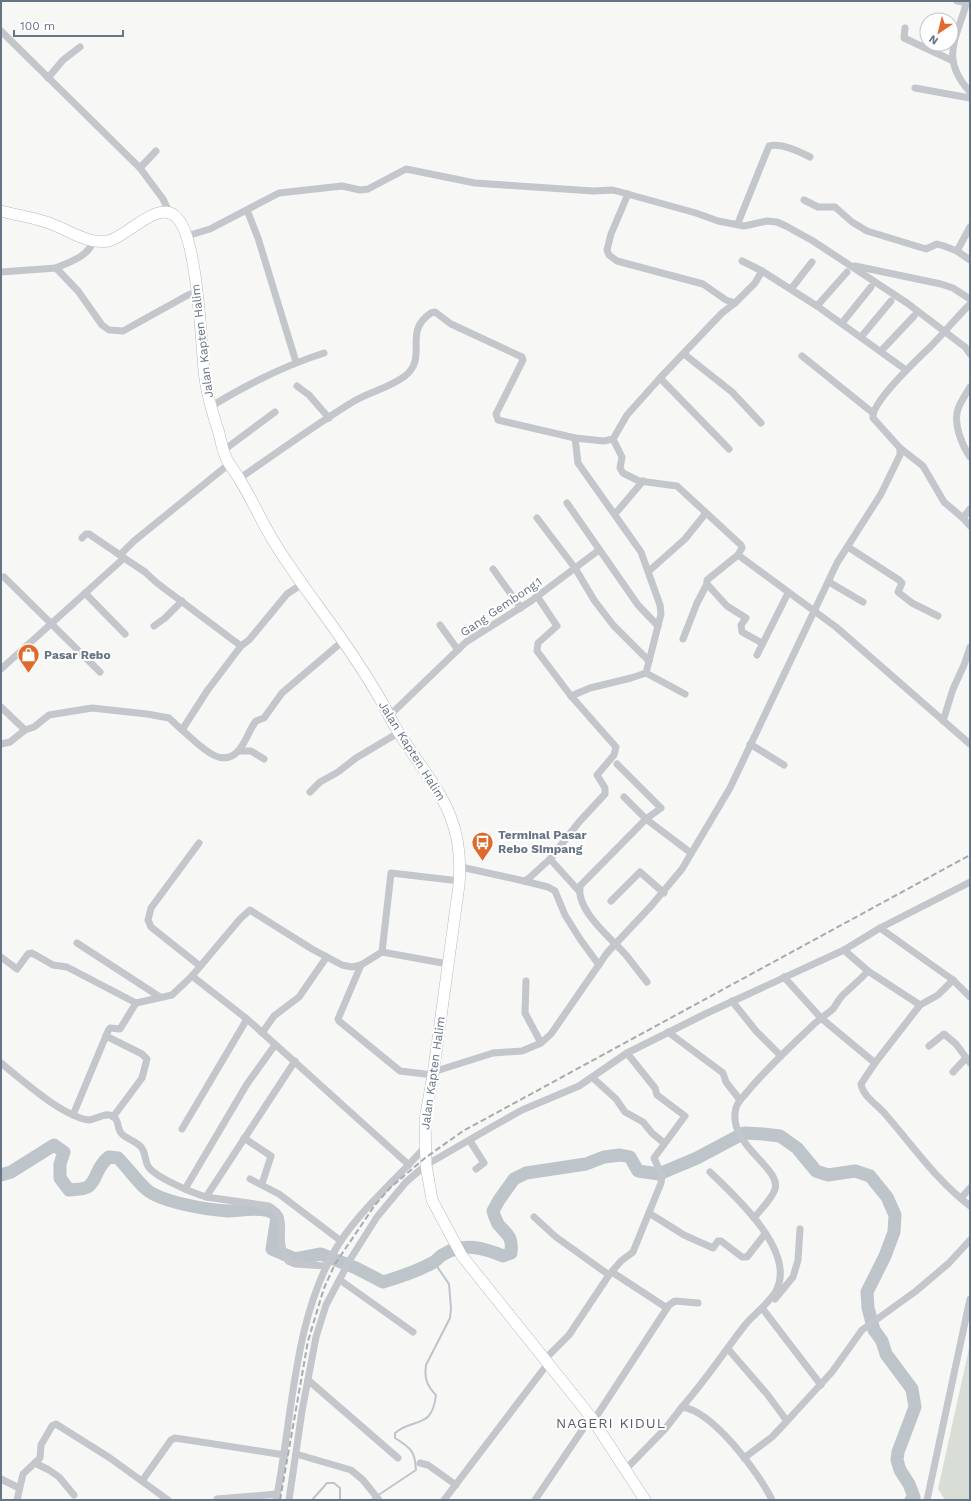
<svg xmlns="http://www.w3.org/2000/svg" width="971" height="1501" font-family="'Work Sans',sans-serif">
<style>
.pitch{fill:#d8ded6}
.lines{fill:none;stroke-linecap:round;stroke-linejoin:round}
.stream{stroke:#bdc5cb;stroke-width:2}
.river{stroke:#bdc5cb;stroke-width:13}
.primary-casing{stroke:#b6babe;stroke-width:12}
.minor{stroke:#c3c6ca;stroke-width:7}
.primary{stroke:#fff;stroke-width:11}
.rail{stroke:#a6aab1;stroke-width:2;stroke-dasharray:6 3;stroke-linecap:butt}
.labels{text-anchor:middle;stroke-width:4;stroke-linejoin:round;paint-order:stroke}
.street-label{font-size:12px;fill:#677485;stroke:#fff}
.poi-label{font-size:12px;font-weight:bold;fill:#677485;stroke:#fff;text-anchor:start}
.quarter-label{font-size:14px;letter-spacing:1px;fill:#555e6a;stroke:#fff}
</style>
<rect width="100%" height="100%" fill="#f7f7f5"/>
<polygon class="pitch" points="970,1344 970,1500 945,1500 938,1489"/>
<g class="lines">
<g class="stream">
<polyline points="254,1499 275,1500"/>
<polyline points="312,1500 327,1483 334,1483 340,1488 340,1500"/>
<path d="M371,1500L416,1470C415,1451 411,1448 395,1438V1433C414,1417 432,1430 436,1395C427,1386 424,1378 426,1365L450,1318L451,1308L449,1284L434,1262"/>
</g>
<path class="river" d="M1,1175L11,1172L54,1145L64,1152L60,1164V1178L69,1190C75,1189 86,1190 90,1185C98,1177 96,1167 109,1157L118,1158C128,1168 136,1180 146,1189C160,1202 208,1210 228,1211C240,1211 270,1204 277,1217L272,1249L295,1259L321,1254L356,1268L383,1282C400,1277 416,1272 432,1263C437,1261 439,1256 444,1254C464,1242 484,1248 503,1256L511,1253C513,1236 507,1235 498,1224C496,1220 494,1215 493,1211L499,1200L514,1179L526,1173L586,1164L604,1157L620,1155L630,1157L638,1171L659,1174L697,1158L744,1133L763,1134L780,1136L797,1148L816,1171L828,1175L855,1171L870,1176L887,1197L895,1215L894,1232L885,1256L867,1292L868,1308L874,1330L882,1341L886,1354L912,1389L915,1407L898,1452L897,1460L900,1470L909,1484L914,1497L911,1500"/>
<defs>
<path id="primary" d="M1,211C16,215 31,217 46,222C66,228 87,245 108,241C126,238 160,196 178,219C197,240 201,338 204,370C206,392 212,412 219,433C221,442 223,452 227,460C231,467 236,473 240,480C251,498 260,518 271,537C293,574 319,606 343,641C357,661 371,683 383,704C388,714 393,724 399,733C434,788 465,814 459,885L433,1075L425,1120L426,1165L432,1200L462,1256L591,1417L645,1500"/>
</defs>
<use href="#primary" class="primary-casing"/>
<g class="minor">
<polyline points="957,1 970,3"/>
<path d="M967,1C957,39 939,58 970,92"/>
<polyline points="905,28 904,38 951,60"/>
<polyline points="1,31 140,168 163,199 170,214"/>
<polyline points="48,78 63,60 80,47"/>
<polyline points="915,88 970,98"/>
<polyline points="140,168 156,151"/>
<polyline points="628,194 611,234 607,250 609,255 617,261 703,284 726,300 735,303"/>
<polyline points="804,200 818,207 835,207 852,222 867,231 926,249 937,244 944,246 957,251 970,260"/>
<polyline points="247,210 258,238 296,362"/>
<path d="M738,223L769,146C782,143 798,151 810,157"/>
<polyline points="187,236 210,229 279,193 342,186 360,190 368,189 406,169 475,183 593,191 613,190 696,213 718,221 744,226 767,221 777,222 786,226 813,241 907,303 965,347 970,354"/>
<polyline points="957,251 970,227"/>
<polyline points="742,261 762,271 817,306 906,370"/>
<polyline points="855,266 941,284 953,288 970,299"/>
<path d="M56,268C70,262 89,256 93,241"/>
<polyline points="1,272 56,268 78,291 102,325 109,330 123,331 188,295 196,292"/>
<polyline points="791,289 812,262"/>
<polyline points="817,306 847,272"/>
<polyline points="842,323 871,287"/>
<polyline points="861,337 891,301"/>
<polyline points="881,351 914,316"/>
<polyline points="684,354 732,392 761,423"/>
<polyline points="802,356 873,413"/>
<polyline points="660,378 729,449"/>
<polyline points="297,386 309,395 329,418"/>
<path d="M970,387C966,394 960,402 958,409C953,424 962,445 970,457"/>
<path d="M210,407C246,385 283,366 324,353"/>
<polyline points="613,439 622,457 620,468 623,473 639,481 677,486 741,545 742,548 738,555 836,627 970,744"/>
<polyline points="900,448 923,466 944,502 963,518 970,526"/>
<polyline points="224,450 275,412"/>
<path d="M240,478C278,452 316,424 356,400C372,391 391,387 405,376C429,357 402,332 431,313L435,312L451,324L522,357L523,360L496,414L498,420L575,438"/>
<polyline points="567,503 638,605 658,626"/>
<polyline points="615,514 643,481"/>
<polyline points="537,518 575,568 594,600 613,625 649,661"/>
<polyline points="963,518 970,509"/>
<polyline points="82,538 86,534 89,534 120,555"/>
<polyline points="848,547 899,580 902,583 898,592 912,603 938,616"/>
<polyline points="738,555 707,580 707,584 727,606 746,618 741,625 742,632 762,643"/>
<polyline points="124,558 145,572 157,583 241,646"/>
<polyline points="493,569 521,608"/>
<polyline points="649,571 685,539 706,513"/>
<polyline points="4,577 100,672"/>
<polyline points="829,582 863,602"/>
<polyline points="85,593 125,634"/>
<polyline points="440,625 458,650"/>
<polyline points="154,626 165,618 182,601"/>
<polyline points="683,639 697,603 707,584"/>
<polyline points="757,655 788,593"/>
<polyline points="1,669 124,558 120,555 134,541 229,464"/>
<polyline points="646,673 685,694"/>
<polyline points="571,696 590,688 631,678 646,673 661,614 660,605 641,552 578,463 575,438 604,441 613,439 627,415 660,378 722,313 735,303 755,283 762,271"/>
<polyline points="1,707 25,730"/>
<polyline points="389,716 466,642 531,601 599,550"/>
<polyline points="943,721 953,689 964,665 970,647"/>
<path d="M182,730C197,742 221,772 239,750C246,742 249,730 256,721L264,718L282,693L343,641"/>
<polyline points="1,744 10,742 25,730 34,727 49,715 92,708 147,714 169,718 182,730 207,691 241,646 249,640 287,594 302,584"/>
<polyline points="750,744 784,765"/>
<polyline points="239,751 251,751 264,759"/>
<polyline points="617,764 661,808 646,819 624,797"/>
<polyline points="310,792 320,782 338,772 356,758 398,733"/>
<polyline points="199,843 151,908 148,920 151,927 200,966"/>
<polyline points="550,859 579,891"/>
<polyline points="461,867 524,881 528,879 550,859 579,822 605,794 605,788 597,775 614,755 616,747 571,696 537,651 538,643 557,626 537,596"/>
<polyline points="524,881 548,887 555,891 565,915 580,939 599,965"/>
<polyline points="611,901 640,872 664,893"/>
<polyline points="880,928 953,980 970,997"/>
<polyline points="77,943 160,997"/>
<polyline points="844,950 868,971 920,1005"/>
<polyline points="382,952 391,873 460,881"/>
<polyline points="1,957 17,969 28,954 32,953 53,965 67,967 136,1003 172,995 192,976 247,1019 409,1165"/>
<polyline points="361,965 338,1019 339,1021 400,1071 433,1075"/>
<polyline points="192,976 240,919 250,910 312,949 342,965 352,967 361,965 382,952 448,964"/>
<polyline points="784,977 821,1018 875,1063"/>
<path d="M953,980L938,995L920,1005L875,1063L861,1084C863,1097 878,1105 886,1115C913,1146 937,1181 970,1206"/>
<polyline points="526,981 525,1013 541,1043"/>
<path d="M647,982C640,973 633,964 626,955C611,938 576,911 580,886L646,819L691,853"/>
<polyline points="732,1001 756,1031 781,1056"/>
<polyline points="668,1032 723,1073 726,1082 740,1100"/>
<polyline points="262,1033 274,1016 299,997 326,958"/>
<polyline points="106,1036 142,1054 147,1059 142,1078 113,1117"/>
<polyline points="929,1046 944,1034 956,1044 970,1063"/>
<path d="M1,1063C23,1081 62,1116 89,1120C97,1119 105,1112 113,1116C120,1120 116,1129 122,1134C127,1139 135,1141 140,1146C146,1151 144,1159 148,1166C154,1177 193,1193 206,1197L295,1061"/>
<path d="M433,1072L493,1053L522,1051L541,1043L551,1034L607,953L651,906L682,869L730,788L837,563L881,494L900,455V448L873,418C871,402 918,359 930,347C944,333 956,318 970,304"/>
<polyline points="953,1072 966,1058"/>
<polyline points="592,1077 616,1099 625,1112 643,1122 652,1133 664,1143"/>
<polyline points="73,1115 108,1031 110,1028 120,1029 136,1003"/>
<polyline points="182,1129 247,1019"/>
<polyline points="244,1138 271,1156 262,1184"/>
<polyline points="470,1141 484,1163 476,1169"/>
<polyline points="250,1179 279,1194 341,1241"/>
<polyline points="185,1189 247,1084 275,1045"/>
<path d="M206,1197L269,1206C288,1218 279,1228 282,1246C283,1251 286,1257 288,1261L295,1264L326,1266"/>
<polyline points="961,1198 970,1188"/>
<polyline points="649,1213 684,1235 713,1248 718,1241 721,1241 742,1257 747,1257 765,1234"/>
<polyline points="534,1217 556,1237 609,1275"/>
<path d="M754,1218C761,1209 772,1199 775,1189C782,1168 726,1144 736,1108C737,1102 744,1096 748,1091C767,1068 790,1047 812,1026C818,1020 826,1015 833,1009C836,1005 838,1000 842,996C850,988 860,980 868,971"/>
<polyline points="612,1272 667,1308"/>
<polyline points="340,1280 413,1332"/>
<polyline points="775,1299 793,1277 798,1260 800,1229"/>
<polyline points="762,1308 821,1385"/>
<polyline points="728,1349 767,1394 787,1421 772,1437 744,1458"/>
<polyline points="546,1358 569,1335 609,1275 621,1261 633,1252 661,1183 662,1176 654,1158 685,1116 657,1095 655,1088 627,1053"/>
<polyline points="308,1380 398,1458"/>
<path d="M682,1407C705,1381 724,1352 745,1325C755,1313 770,1303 777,1289C795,1250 735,1196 710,1172"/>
<polyline points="594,1420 669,1305 675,1301 698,1303"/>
<polyline points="787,1421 832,1372 862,1330 916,1291 949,1263 970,1240"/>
<polyline points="296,1454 351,1470 363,1480 379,1500"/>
<polyline points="35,1463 49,1470 59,1477 74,1495"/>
<polyline points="420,1463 428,1465 456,1485"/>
<path d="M625,1470L665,1429L682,1407C713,1411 759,1473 772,1500"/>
<polyline points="1,1479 19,1488"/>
<polyline points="142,1481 171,1440 175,1438 285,1455"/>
<polyline points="217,1499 277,1494"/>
<polyline points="17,1500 23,1474 40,1458 41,1445 52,1426 56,1424 110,1458 168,1500"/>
<path d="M276,1500C293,1417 293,1314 340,1242C364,1206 397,1179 425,1147"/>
<polyline points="289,1500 302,1411 316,1337 326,1305 351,1258 377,1217 406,1182 426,1165 490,1128 522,1110 579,1086 627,1053 705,1014 844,950 880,928 970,882"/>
<polyline points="444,1500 549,1362"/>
<polyline points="535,1500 591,1417"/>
<polyline points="927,1500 970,1299"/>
</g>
<use href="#primary" class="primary"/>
<polyline class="rail" points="280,1500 308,1341 324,1288 335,1264 375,1205 391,1187 425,1158 463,1131 970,855"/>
</g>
<defs>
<symbol id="shop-pin" viewBox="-11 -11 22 30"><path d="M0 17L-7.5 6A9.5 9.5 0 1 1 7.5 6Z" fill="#e06a2c" stroke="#fff"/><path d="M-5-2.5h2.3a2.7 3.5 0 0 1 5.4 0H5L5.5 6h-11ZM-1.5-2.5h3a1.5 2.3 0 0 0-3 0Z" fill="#fff"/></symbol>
<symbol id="bus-pin" viewBox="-11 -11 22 30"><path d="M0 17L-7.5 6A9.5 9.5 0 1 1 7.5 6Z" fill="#e06a2c" stroke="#fff"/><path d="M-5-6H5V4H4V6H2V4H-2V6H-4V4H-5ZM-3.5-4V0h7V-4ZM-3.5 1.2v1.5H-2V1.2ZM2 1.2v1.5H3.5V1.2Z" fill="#fff"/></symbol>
</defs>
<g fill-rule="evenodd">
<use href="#shop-pin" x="16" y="642" width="25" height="34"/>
<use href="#bus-pin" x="470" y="830" width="25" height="34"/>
</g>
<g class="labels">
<g class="street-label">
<text transform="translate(202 341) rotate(-97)" y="4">Jalan Kapten Halim</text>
<text transform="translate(501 607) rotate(-34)" y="4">Gang Gembong.1</text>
<text transform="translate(412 751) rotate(58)" y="4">Jalan Kapten Halim</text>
<text transform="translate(433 1073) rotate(-82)" y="4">Jalan Kapten Halim</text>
</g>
<g class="poi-label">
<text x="44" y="659">Pasar Rebo</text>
<text x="498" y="839">Terminal Pasar<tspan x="498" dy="14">Rebo Simpang</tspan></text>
</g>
<g class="quarter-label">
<text x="611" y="1428">NAGERI KIDUL</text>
</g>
</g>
<rect width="971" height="1501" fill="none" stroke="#677485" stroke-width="4"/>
<g transform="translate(939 32) rotate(215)"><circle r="19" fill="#ffffff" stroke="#c2c7ce"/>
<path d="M0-3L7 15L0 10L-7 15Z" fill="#e06a2c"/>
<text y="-6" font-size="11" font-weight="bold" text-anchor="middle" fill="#677485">N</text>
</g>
<path d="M14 30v6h109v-6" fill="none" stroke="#677485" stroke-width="2"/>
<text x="20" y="30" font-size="12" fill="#677485" stroke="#ffffff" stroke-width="3" paint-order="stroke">100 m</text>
</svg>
